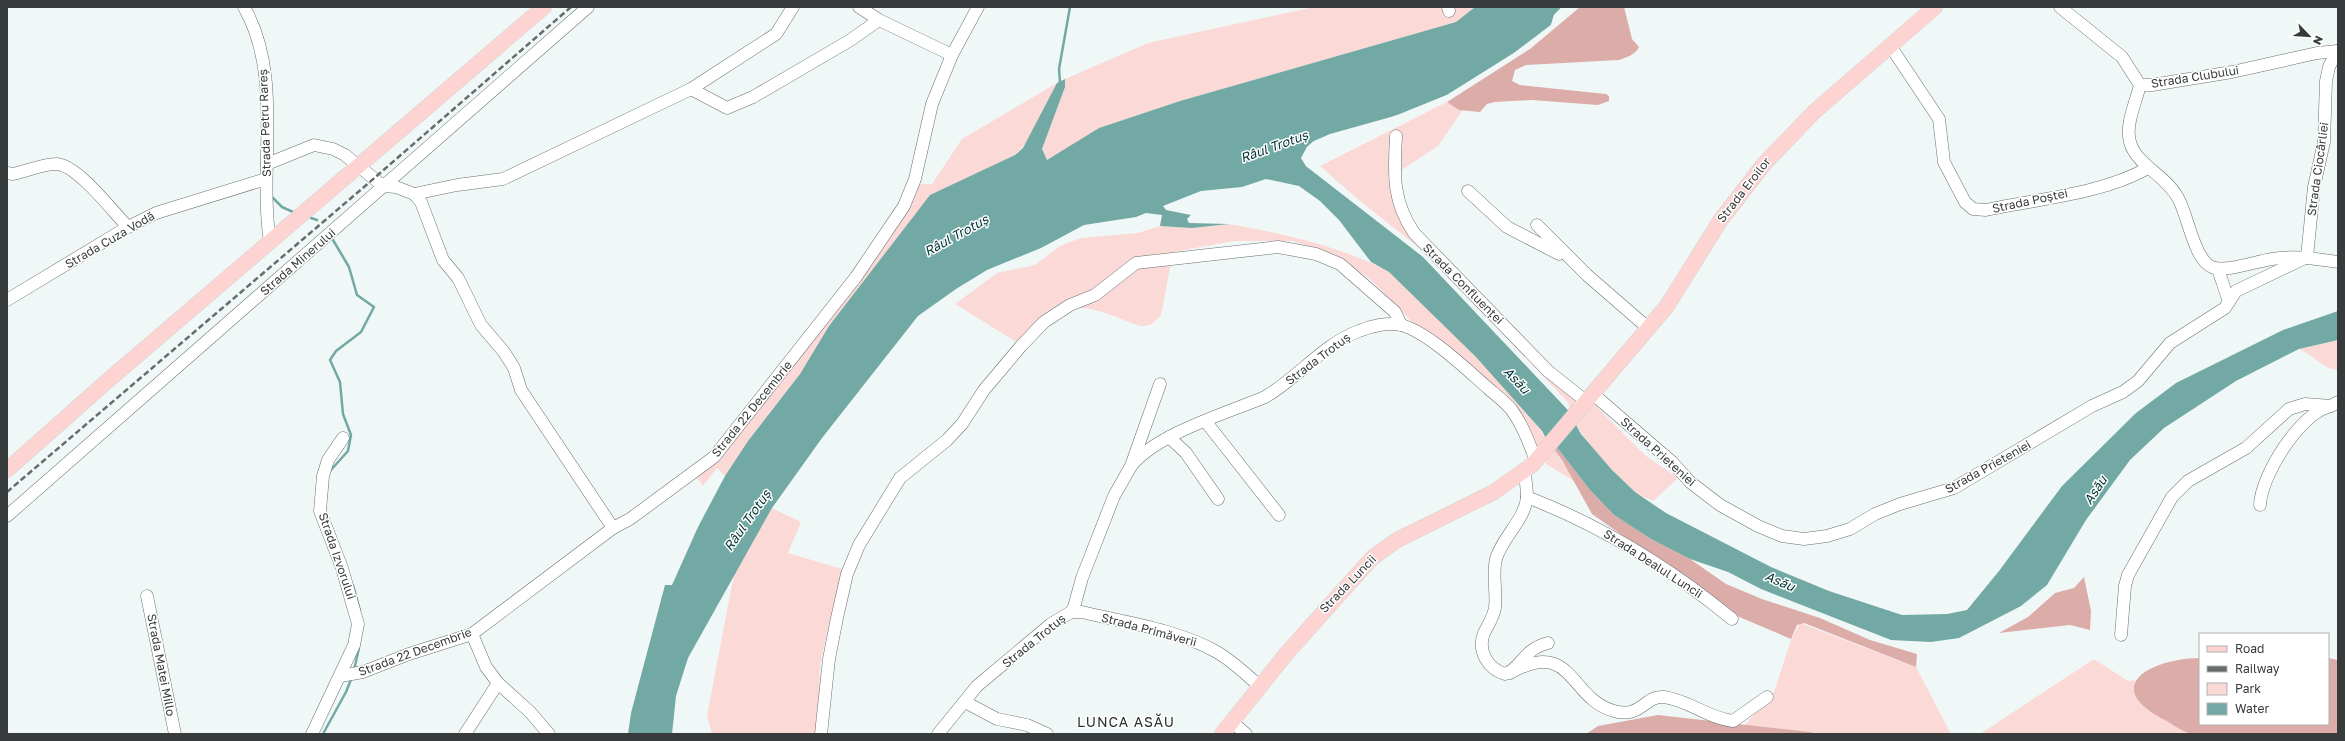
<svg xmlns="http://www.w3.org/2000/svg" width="2345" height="741" font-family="'Golos Text',sans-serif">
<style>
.green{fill:#fbd9d7}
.forest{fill:#dcaca8}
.water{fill:#73a9a5}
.pier{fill:#f0f8f7}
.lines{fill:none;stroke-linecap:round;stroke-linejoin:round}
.stream{stroke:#73a9a5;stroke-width:2.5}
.minor-casing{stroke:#696f6f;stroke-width:13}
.major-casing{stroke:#d3d4d4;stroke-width:16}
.minor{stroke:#fff;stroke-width:12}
.major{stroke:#fdd4d1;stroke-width:15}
.rail{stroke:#676b6b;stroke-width:2.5;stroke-dasharray:6 3;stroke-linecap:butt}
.labels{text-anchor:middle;stroke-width:3;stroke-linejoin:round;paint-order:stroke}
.street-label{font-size:12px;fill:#383b3b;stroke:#fff}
.water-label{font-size:13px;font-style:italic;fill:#003634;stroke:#fff}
.quarter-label{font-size:14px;letter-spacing:1px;fill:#2c3231;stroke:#fff}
</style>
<rect width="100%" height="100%" fill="#f0f8f7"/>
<g class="green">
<polygon points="1314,7 1475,7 1456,22 1180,101 1099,128 1047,161 1042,149 1065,87 1065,79 1148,43"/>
<polygon points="1057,83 1028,141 1015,155 930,196 829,326 800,374 748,441 725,476 717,468 703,486 691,469 712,453 818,320 916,184 932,184 962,139"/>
<path d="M1447,102L1462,111L1438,146L1397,173L1399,188L1416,229L1549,367L1587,397L1646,456L1678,478L1653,501C1647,498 1639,496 1634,491C1618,478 1567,424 1569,404L1562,396L1427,254L1360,201L1320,166Z"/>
<path d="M1229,224C1284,234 1339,245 1389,272C1452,333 1531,404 1574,481L1546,464L1538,448L1507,411L1410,320L1372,281L1339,257L1292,241H1234L1173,252L1161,315C1155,323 1150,326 1140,326C1124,321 1090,304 1074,309C1056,315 1040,335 1026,348L955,304L997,273L1035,265L1060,246L1081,238L1138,233L1160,226L1192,228Z"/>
<path d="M2338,340L2337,370C2322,368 2313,355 2299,349Z"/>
<polygon points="772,508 801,522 788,553 842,569 820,664 818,734 712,734 707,716 734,574"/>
<polygon points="1800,623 1916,667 1951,734 1818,734 1744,726 1774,692 1791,640"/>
<polygon points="2094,659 2128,681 2135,680 2134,689 2191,734 1980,734"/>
</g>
<g class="forest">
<path d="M1580,7H1624L1632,39L1639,47C1635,55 1627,57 1619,60L1526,65L1515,70L1512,81L1520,85L1606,94L1609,96V101L1598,105L1532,100L1495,102L1487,104L1480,112L1459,110L1447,102L1530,49Z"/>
<polygon points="1547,440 1559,450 1590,490 1614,515 1651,539 1690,559 1726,584 1762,599 1820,618 1870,640 1917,654 1916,667 1804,623 1797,625 1791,639 1737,616 1592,514 1562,460"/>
<polygon points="2084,577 2091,611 2090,630 2070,625 1999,633 2028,617 2055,593 2074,588"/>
<path d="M2200,658V724H2328V658L2338,660V734C2303,734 2269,734 2234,734C2221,734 2205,737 2192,734C2183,732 2172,724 2165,720C2097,685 2155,658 2200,658Z"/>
<polygon points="1658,715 1810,732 1818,734 1586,734 1598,726"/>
</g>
<polygon class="water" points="1475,7 1562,7 1554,15 1551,25 1514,53 1447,95 1398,115 1330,134 1314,141 1307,147 1302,158 1306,166 1423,256 1568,410 1581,434 1612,470 1635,492 1666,513 1771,567 1829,591 1902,615 1947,614 1967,610 1999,571 2062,486 2136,413 2176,383 2283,330 2338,311 2338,340 2299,349 2236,381 2164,428 2130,460 2086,520 2047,585 2021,606 1959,638 1931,642 1891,640 1761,589 1728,572 1690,559 1651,539 1614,515 1590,490 1559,450 1547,440 1542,431 1476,357 1389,272 1371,262 1339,220 1320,201 1299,186 1266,179 1242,187 1201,191 1163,206 1166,210 1191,215 1187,219 1189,223 1229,224 1192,228 1160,226 1162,215 1146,213 1136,217 1084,225 1041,248 987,270 956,289 918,316 822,438 772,508 688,658 676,696 672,734 628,734 631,713 665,585 672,585 698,527 725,476 748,441 800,374 829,326 930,195 1015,155 1023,148 1057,83 1065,79 1065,87 1042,149 1047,160 1099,128 1180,101 1456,22"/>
<g class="pier">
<polygon points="1562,7 1564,7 1556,17 1553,26 1515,55 1448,96 1399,117 1380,122 1447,95 1514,53 1551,25 1554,15"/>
<polygon points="1340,133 1315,143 1308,149 1304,158 1307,164 1408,242 1439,268 1568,407 1568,410 1423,257 1306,166 1301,158 1307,147 1314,141"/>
</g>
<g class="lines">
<g class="stream">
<polyline points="1060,83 1059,69 1070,7"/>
<polyline points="271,196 282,207 293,212"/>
<polyline points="311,218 317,220"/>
<polyline points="330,471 348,451 351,435 343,414 340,382 330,360 336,351 361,332 374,307 357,295 349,267 333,240"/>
<polyline points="353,585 360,611"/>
<polyline points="354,670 359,648"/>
<polyline points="323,734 346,692 352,677"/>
</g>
<defs>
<g id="minor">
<path d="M244,7C284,77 258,165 270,242"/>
<polyline points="859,7 879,20 952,55"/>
<polyline points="1448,7 1449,11"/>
<polyline points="2060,7 2122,57 2140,85 2152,85 2232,72 2317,53 2338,51"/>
<path d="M1891,47L1939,119L1944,162L1965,202L1973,209L1986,210C2038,199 2102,194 2148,168"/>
<path d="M2140,85C2136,102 2125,125 2130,142C2136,165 2166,175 2178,198C2188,215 2194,260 2212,267C2225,273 2257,261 2272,259C2295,255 2315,259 2338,262"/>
<polyline points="691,89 727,108 753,97 849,41 879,20"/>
<path d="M1396,136C1394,174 1392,200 1414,233L1548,371L1587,402"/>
<polyline points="267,164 314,145 333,149 345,155 383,186 396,187 414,194 457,185 503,179 691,89 776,34 793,7"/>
<path d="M7,173L13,174C27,171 43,164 56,164C77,164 113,212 128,227"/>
<polyline points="1468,191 1507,227 1559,254"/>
<polyline points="414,194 421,202 443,260 458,278 481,325 504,352 514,368 521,390 613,528"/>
<polyline points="1537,225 1587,275 1648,328"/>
<polyline points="2307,257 2314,187 2324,142 2326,81 2329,67 2337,51"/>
<polyline points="2218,269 2229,302"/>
<polyline points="7,300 128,227 156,213 266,179"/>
<polyline points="1593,394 1672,462 1690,482 1720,505 1758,526 1782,536 1804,539 1827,536 1850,529 1875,514 1900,504 1954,488 2092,406 2123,392 2138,381 2170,343 2225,308 2236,291 2307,257"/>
<polyline points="1206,422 1279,515"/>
<polyline points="1169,437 1186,453 1218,499"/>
<path d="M1131,466C1156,434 1227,413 1265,397C1298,378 1323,344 1359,331C1371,326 1388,322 1401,325C1428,332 1467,370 1489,389C1496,395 1505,402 1511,409C1523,425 1529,443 1536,461"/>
<path d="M1525,471C1525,479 1527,488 1527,496C1526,519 1502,537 1496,559C1492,575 1497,592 1495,608C1493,618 1488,625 1484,633C1477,651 1488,669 1505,674C1520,670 1523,649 1548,643"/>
<path d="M1527,497C1602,526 1670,568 1732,619"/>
<path d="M2260,505C2261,476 2299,415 2328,407"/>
<polyline points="7,516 588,7"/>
<polyline points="147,596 175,734"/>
<path d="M1071,612H1082C1124,622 1178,630 1215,651C1232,660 1246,675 1261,687"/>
<polyline points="472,634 486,667 498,683 530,712 549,734"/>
<polyline points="2121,635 2125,586 2128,575 2172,497 2188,481 2246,448 2289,409 2305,404 2331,406 2338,402"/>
<path d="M1510,673C1573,637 1569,699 1614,711C1641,719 1645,695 1664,697C1688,700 1708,718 1733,721L1767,697"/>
<polyline points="340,676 363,672 409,654 472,634 613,528 630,519 714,457 856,277 904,206 915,179 932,104 952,55 978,7"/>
<polyline points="965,702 997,719 1027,725 1047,734"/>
<polyline points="1232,722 1246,734"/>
<polyline points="312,734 354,645 358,624 342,568 320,511 323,476 328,460 343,438"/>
<polyline points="465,734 498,683"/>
<polyline points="821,734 829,659 837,618 847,574 859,545 900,478 947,440 962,424 984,390 1021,346 1044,322 1070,305 1095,295 1136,263 1278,247 1316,254 1340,264 1395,312 1401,325"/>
<polyline points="938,734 977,686 1051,624 1071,612 1074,607 1082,578 1114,496 1131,466 1160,384"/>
</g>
<g id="major">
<polyline points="7,470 105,383 544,7"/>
<polyline points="1222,734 1286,654 1372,558 1397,540 1494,492 1532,465 1667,306 1720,221 1764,164 1814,112 1935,7"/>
</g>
</defs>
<use href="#minor" class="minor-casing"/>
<use href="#major" class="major-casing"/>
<use href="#minor" class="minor"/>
<use href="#major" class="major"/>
<polyline class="rail" points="7,492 364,187 571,7"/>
</g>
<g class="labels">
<g class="street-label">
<text transform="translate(2195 77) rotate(-9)" y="4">Strada Clubului</text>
<text transform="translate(265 123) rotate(-92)" y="4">Strada Petru Rareș</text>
<text transform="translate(2318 169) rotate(-82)" y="4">Strada Ciocârliei</text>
<text transform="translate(1744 190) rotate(-52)" y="4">Strada Eroilor</text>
<text transform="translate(2030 201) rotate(-12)" y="4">Strada Poștei</text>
<text transform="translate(110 240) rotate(-30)" y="4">Strada Cuza Vodă</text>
<text transform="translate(298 262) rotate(-41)" y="4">Strada Minerului</text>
<text transform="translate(1463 284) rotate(45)" y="4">Strada Confluenței</text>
<text transform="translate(1318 359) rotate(-37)" y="4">Strada Trotuș</text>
<text transform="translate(752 409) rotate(-51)" y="4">Strada 22 Decembrie</text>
<text transform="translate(1658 452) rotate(42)" y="4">Strada Prieteniei</text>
<text transform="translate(1988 467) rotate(-29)" y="4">Strada Prieteniei</text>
<text transform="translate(337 556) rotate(71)" y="4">Strada Izvorului</text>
<text transform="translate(1653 564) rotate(33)" y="4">Strada Dealul Luncii</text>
<text transform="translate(1348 584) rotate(-46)" y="4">Strada Luncii</text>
<text transform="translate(1149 630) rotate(15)" y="4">Strada Primăverii</text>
<text transform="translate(1034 641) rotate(-39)" y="4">Strada Trotuș</text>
<text transform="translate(415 652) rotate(-20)" y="4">Strada 22 Decembrie</text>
<text transform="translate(161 665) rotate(79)" y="4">Strada Matei Millo</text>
</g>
<g class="water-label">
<text transform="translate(1274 146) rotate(-20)" y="5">Râul Trotuș</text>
<text transform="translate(956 235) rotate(-29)" y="5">Râul Trotuș</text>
<text transform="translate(1517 380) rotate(47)" y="5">Asău</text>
<text transform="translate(2095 490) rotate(-57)" y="5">Asău</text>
<text transform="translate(747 520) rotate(-55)" y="5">Râul Trotuș</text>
<text transform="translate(1780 581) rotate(23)" y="5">Asău</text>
</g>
<g class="quarter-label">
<text x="1126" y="727">LUNCA ASĂU</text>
</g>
</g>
<rect width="2345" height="741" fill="none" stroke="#383b3b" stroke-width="16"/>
<rect x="2199" y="633" width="130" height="92" fill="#ffffff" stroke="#afb1b1"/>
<rect x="2207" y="646" width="20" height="6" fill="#fdd4d1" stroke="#afb1b1"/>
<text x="2235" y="653" font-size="12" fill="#383b3b">Road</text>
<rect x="2207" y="666" width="20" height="6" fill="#676b6b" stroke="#afb1b1"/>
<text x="2235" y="673" font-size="12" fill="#383b3b">Railway</text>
<rect x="2207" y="683" width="20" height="12" fill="#fbd9d7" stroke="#afb1b1"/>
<text x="2235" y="693" font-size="12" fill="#383b3b">Park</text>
<rect x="2207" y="703" width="20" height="12" fill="#73a9a5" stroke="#afb1b1"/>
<text x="2235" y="713" font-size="12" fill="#383b3b">Water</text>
<g transform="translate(2309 36) rotate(115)" stroke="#ffffff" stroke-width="3" paint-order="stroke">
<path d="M0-3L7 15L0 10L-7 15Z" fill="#383b3b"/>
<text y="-6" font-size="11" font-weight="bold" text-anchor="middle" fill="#383b3b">N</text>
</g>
</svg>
